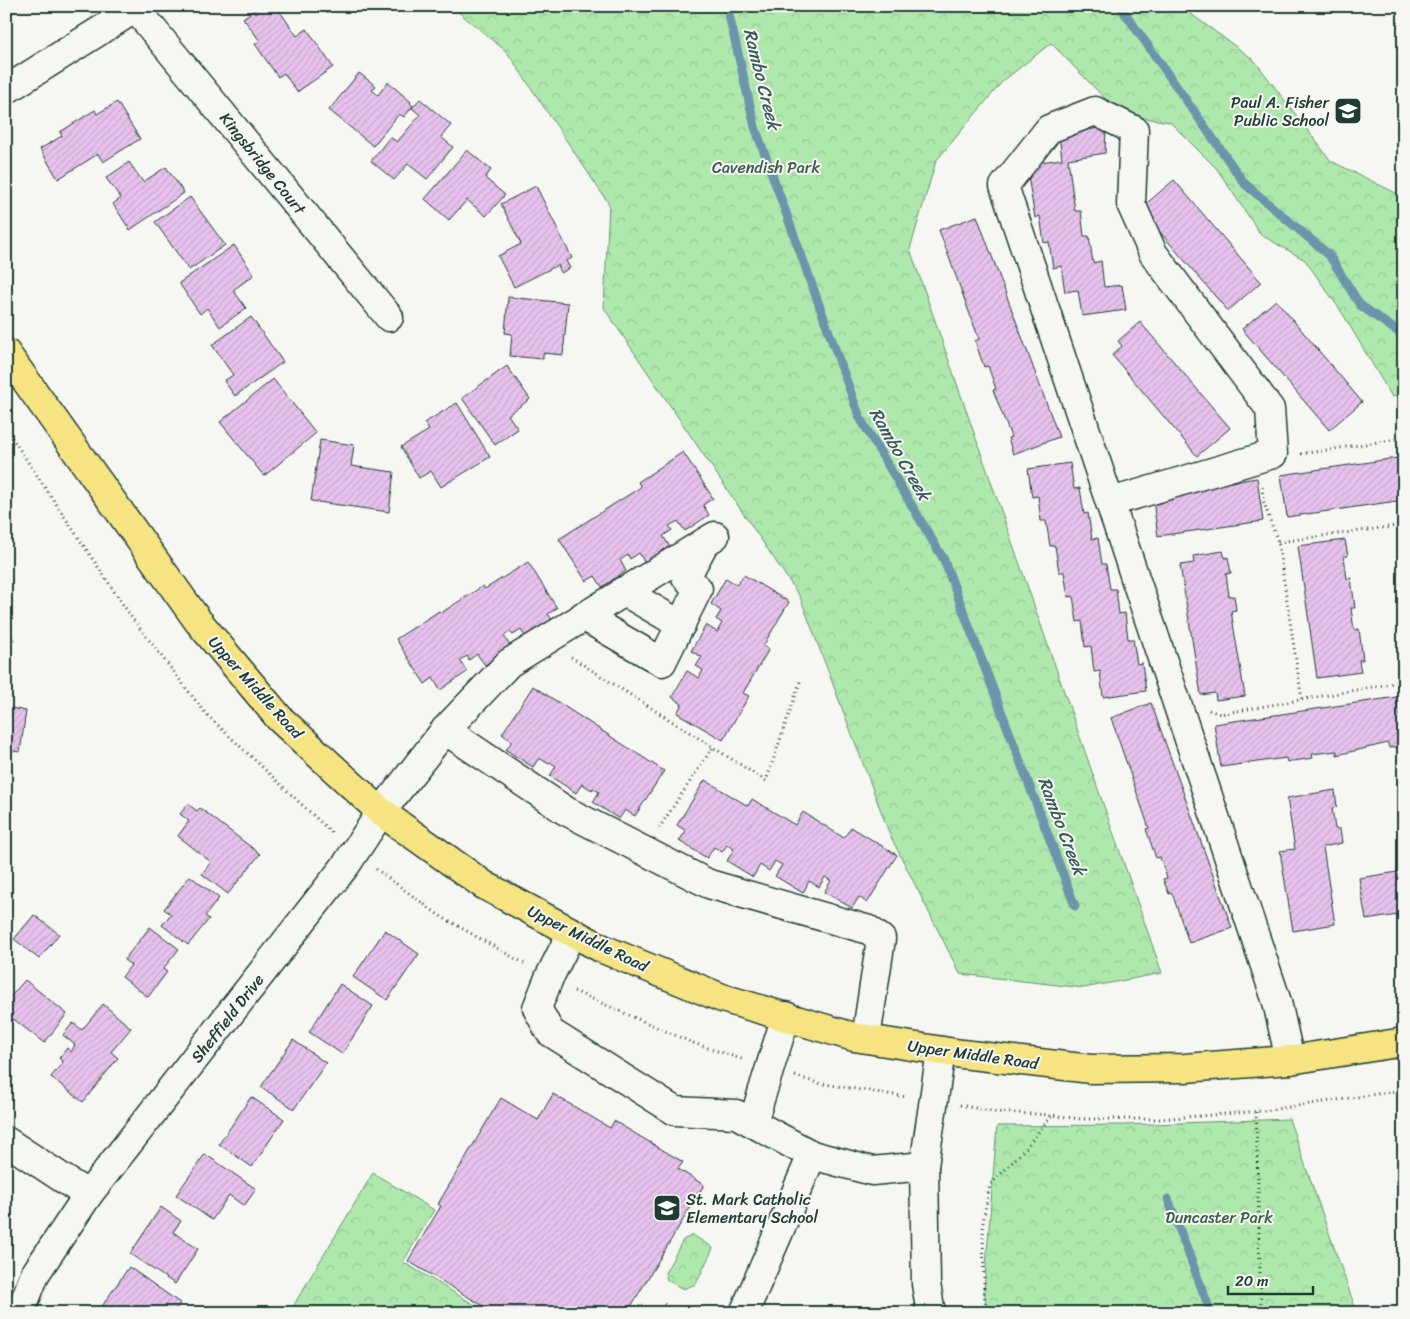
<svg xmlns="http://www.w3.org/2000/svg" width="1410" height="1319" font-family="Sriracha,sans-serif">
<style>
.forest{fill:url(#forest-crowns);stroke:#669270}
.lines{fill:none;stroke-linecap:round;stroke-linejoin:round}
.stream{stroke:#6c94ab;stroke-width:9}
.building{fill:url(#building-hatch);stroke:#1f3d34}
.minor-casing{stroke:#1f3d34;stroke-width:31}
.major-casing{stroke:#1f3d34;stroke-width:31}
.path{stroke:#1f3d34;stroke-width:3;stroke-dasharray:1 4;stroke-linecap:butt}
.minor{stroke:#f6f6f2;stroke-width:28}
.major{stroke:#f6e381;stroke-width:28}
.labels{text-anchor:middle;stroke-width:4;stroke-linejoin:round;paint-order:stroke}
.poi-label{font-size:16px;fill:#1f3d34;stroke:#f6f6f2;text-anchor:end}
.street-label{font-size:16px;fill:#1f3d34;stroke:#f6f6f2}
.park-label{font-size:16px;fill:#3c5f4c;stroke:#f6f6f2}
.water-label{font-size:18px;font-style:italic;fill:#395a5c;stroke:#f6f6f2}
</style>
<defs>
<pattern id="forest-crowns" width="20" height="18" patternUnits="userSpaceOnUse" patternTransform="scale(1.25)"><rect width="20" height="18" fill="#aee8ac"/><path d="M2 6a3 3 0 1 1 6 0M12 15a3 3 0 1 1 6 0" fill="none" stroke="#95c895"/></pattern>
<pattern id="building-hatch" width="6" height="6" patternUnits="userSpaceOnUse" patternTransform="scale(1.25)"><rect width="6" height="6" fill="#e7c2ed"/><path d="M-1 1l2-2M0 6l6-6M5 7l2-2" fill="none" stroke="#c6a8cc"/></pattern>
</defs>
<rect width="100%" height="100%" fill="#f6f6f2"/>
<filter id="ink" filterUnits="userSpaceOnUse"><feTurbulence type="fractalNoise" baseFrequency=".02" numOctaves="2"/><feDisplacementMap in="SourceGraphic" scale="10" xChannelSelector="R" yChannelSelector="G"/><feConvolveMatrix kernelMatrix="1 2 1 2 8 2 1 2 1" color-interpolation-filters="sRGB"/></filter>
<g filter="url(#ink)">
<g class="forest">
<polygon points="451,6 1185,6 1191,14 1254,60 1331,161 1404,197 1404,393 1392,397 1341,311 1305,260 1261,235 1217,169 1170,122 1120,114 1051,43 1003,81 936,161 910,249 1162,973 1084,988 960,974 890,835 800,597 604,308 609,204 507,52"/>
<polygon points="1289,1119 1357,1313 988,1313 984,1291 997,1126 1124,1125"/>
<polygon points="373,1173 434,1210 403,1262 488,1313 289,1313"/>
<polygon points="693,1235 713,1248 696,1284 683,1289 667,1280 665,1273 683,1240"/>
</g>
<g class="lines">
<g class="stream">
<polyline points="727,6 755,127 860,418 944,560 1075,906"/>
<polyline points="1120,6 1245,184 1329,255 1360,305 1404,336"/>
<polyline points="1168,1199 1211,1313"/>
</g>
</g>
<g class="building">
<polygon points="260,6 276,6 297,36 307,29 333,67 297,92 284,73 278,77 255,44 260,41 243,18"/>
<polygon points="316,6 329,6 325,12"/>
<polygon points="359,73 376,86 372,90 378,95 388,82 411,102 410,103 413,106 404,117 399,114 373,146 329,110"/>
<polygon points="420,99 451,125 441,137 453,147 427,179 408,164 394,180 371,161 390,137 397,142 420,115 412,108"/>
<polygon points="117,102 140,139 103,162 98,154 58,179 40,149 62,136 60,132 95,110 97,114"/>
<polygon points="1106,127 1105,153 1068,159 1075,211 1081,211 1084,236 1089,236 1093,263 1101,261 1104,287 1122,285 1126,310 1082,316 1078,290 1065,292 1061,266 1053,268 1049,242 1044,243 1040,216 1035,218 1026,164 1062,159 1059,134"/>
<polygon points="467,150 491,170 485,178 505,195 486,216 467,200 449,220 425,199"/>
<polygon points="129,162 143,182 166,167 184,193 130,230 113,204 121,198 106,178"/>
<polygon points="1174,180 1261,282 1228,311 1140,209"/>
<polygon points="536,186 572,258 566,261 570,268 561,273 558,265 514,287 498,256 521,244 501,204"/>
<polygon points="190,197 225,245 189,270 155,222"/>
<polygon points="977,216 1059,437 1013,454 1008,438 1011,437 993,390 996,389 988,366 984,367 975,341 979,339 939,230"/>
<polygon points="234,245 254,275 233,290 246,308 220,327 207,308 200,314 179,283"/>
<polygon points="508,297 568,303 563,355 543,353 543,359 510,356 512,334 505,333"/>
<polygon points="1276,300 1362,402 1329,430 1242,329"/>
<polygon points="251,317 283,362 235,396 224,381 233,375 212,345"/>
<polygon points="1140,322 1230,428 1197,456 1112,355 1122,346 1118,341"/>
<polygon points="507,366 530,399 508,415 518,429 495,445 462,398"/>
<polygon points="273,379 316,433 264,476 220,422"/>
<polygon points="457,403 490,457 441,487 431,471 419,478 401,447 429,430 424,423"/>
<polygon points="320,440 354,445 351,466 394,472 389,512 311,501"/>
<polygon points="683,452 713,498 703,505 709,515 685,531 678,521 669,526 672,530 663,536 670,547 645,563 639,553 630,559 628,555 620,560 626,571 602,587 595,576 586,581 559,539 641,487 638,482"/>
<polygon points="1404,457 1404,500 1287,517 1281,475"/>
<polygon points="1070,463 1074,489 1080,488 1084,514 1088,513 1092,539 1098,538 1102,564 1106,564 1110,589 1116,589 1119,614 1125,613 1128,639 1133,639 1137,664 1142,663 1146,691 1103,697 1100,671 1094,672 1091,646 1085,647 1082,621 1077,622 1073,596 1068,597 1064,572 1059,572 1055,546 1050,546 1046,521 1041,521 1038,496 1032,497 1028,469"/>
<polygon points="1257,478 1263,521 1158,536 1152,494"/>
<polygon points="1345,540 1348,556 1344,556 1347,579 1351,578 1355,608 1351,608 1354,630 1359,629 1363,660 1359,660 1361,672 1317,678 1298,546"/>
<polygon points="1223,551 1225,558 1228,557 1231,573 1226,574 1229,596 1234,596 1236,610 1231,611 1245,696 1216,700 1215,693 1201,695 1180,565 1194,563 1193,556"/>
<polygon points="528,562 557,608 548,614 555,624 528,641 521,630 513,635 510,632 504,636 511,648 485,665 477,654 469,660 467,656 460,660 467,672 440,690 433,678 425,684 396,639 439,611 441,613 483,586 485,589"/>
<polygon points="744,575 789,602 763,646 769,649 743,693 749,696 723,740 677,713 682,704 672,697 687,671 699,678 703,670 696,666 702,657 691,651 706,625 717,632 722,623 716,619 721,611 711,604 726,578 737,585"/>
<polygon points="6,626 14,640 6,644"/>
<polygon points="533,686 664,771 635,816 625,810 619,819 593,802 599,792 593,788 592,790 582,784 576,793 550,776 556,766 550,762 549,764 539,758 533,767 506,750 512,741 502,734"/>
<polygon points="1397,697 1404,746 1389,748 1388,743 1337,755 1337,751 1312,754 1313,758 1287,762 1286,758 1221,767 1214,724"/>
<polygon points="1151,703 1232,928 1189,943 1172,893 1169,894 1163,879 1167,878 1160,857 1156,858 1146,829 1149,828 1111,718"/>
<polygon points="6,707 26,711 20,752 6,750"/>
<polygon points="705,780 748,806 752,799 795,825 803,812 844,838 851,827 897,855 867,903 859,897 852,908 824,892 831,881 825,877 819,887 809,881 803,893 775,876 782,865 775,861 769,871 760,865 753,877 727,861 734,849 727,845 722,852 714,847 707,858 679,841 686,831 677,825"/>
<polygon points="1335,790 1337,807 1332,808 1335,829 1340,829 1342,843 1323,847 1335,924 1293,931 1280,851 1295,849 1287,798"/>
<polygon points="188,804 197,811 200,808 260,854 228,894 202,874 211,862 178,836 189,821 180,814"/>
<polygon points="1404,871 1404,914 1366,920 1359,878"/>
<polygon points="190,876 219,898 205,916 209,919 188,945 162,925 171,914 164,909"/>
<polygon points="34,915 59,934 39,959 14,939"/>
<polygon points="150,927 179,949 163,969 167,972 148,997 122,977 131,965 124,960"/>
<polygon points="385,930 419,954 387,1000 353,977"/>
<polygon points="25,980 67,1014 44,1043 6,1013 6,1002"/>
<polygon points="340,984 373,1006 342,1054 309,1032"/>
<polygon points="103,1004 131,1028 111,1052 118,1058 83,1102 51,1077 63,1062 59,1058 67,1048 71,1052 75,1045 63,1035 73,1023 82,1030"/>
<polygon points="293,1040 326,1063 294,1109 261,1087"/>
<polygon points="553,1094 610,1128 614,1121 683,1162 678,1169 704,1185 627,1313 495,1313 408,1261 441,1206 438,1204 501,1098 538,1120"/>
<polygon points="251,1097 284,1119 252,1167 219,1144"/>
<polygon points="205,1154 256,1189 244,1206 229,1195 212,1220 176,1195"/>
<polygon points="161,1207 181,1221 173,1232 198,1249 175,1284 130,1254"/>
<polygon points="129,1267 180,1303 173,1313 105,1313 100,1309"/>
</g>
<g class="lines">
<defs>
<g id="minor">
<polyline points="136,9 389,317"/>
<polyline points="6,90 139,6"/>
<polyline points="1111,502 1273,454 1270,409 1153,253 1131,204 1134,130 1095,111 1049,129 1004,186 1277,1002 1290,1060"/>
<polyline points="623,591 681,625"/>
<polyline points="583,616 662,662 698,589 686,577 705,542"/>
<polyline points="445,730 566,811 709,884 869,930 881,939 866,1038"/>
<polyline points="572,932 549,978 537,1008 550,1032 675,1111 736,1114 812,1155 872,1171 924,1166"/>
<polyline points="753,1122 786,1016"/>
<polyline points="6,1141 88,1195"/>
<polyline points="20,1313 35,1274 88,1195 346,865 381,812 445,730 509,663 715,536"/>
<polyline points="744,1313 812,1155"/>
<polyline points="931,1313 926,1284 924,1166 941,1051"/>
</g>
<polyline id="major" points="6,353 198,621 280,719 381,812 484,885 603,949 722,998 854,1037 962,1054 1091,1069 1185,1068 1290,1060 1404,1042"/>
</defs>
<use href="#minor" class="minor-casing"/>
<use href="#major" class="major-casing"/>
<g class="path">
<polyline points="6,429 132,618 206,714 333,834"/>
<polyline points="1301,454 1404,438"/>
<polyline points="1262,487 1263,500 1278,542 1302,700"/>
<polyline points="1278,542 1404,525"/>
<polyline points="571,657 766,781 801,679"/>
<polyline points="1209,710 1220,714 1390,684 1404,679"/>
<polyline points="659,828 713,747"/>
<polyline points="376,869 440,916 525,964"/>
<polyline points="574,991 693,1043 744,1060"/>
<polyline points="795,1076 818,1083 907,1097"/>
<polyline points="960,1105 995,1112 1052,1115 1081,1119 1159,1119 1263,1111 1404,1090"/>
<polyline points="1256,1112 1261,1313"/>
<polyline points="664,1304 678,1313"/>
<polyline points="986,1313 984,1291 983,1222 990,1185 1024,1150 1052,1115"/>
</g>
<use href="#minor" class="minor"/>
<use href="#major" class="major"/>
</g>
</g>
<defs>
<symbol id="school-square" viewBox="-11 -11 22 22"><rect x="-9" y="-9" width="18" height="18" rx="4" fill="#1f3d34" stroke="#f6f6f2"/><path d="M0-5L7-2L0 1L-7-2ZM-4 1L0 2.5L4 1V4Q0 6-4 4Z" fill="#fff"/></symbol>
</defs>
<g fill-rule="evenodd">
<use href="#school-square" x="1332" y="95" width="32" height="32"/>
<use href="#school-square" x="651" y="1192" width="32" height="32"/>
</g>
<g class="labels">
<g class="poi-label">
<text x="1329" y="108">Paul A. Fisher<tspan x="1329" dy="18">Public School</tspan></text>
<text x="686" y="1205" text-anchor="start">St. Mark Catholic<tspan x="686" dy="18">Elementary School</tspan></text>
</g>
<g class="street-label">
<text transform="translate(263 163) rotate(51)" y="6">Kingsbridge Court</text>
<text transform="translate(256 687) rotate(48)" y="6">Upper Middle Road</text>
<text transform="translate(588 938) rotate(26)" y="6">Upper Middle Road</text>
<text transform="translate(227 1018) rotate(-52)" y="6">Sheffield Drive</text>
<text transform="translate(973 1054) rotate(8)" y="6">Upper Middle Road</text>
</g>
<g class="park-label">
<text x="766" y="173">Cavendish Park</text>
<text x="1219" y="1223">Duncaster Park</text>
</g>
<g class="water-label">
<text transform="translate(762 79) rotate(76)" y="6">Rambo Creek</text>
<text transform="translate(900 454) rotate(60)" y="6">Rambo Creek</text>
<text transform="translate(1062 826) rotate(69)" y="6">Rambo Creek</text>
</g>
</g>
<rect width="1410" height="1319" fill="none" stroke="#f6f6f2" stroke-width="25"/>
<rect x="12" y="12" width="1385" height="1294" fill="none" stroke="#1f3d34" stroke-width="2" filter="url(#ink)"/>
<path d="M1228 1286v8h85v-8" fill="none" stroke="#1f3d34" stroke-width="2.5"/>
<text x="1235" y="1286" font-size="15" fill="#1f3d34" stroke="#f6f6f2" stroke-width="4" paint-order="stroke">20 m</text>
</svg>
